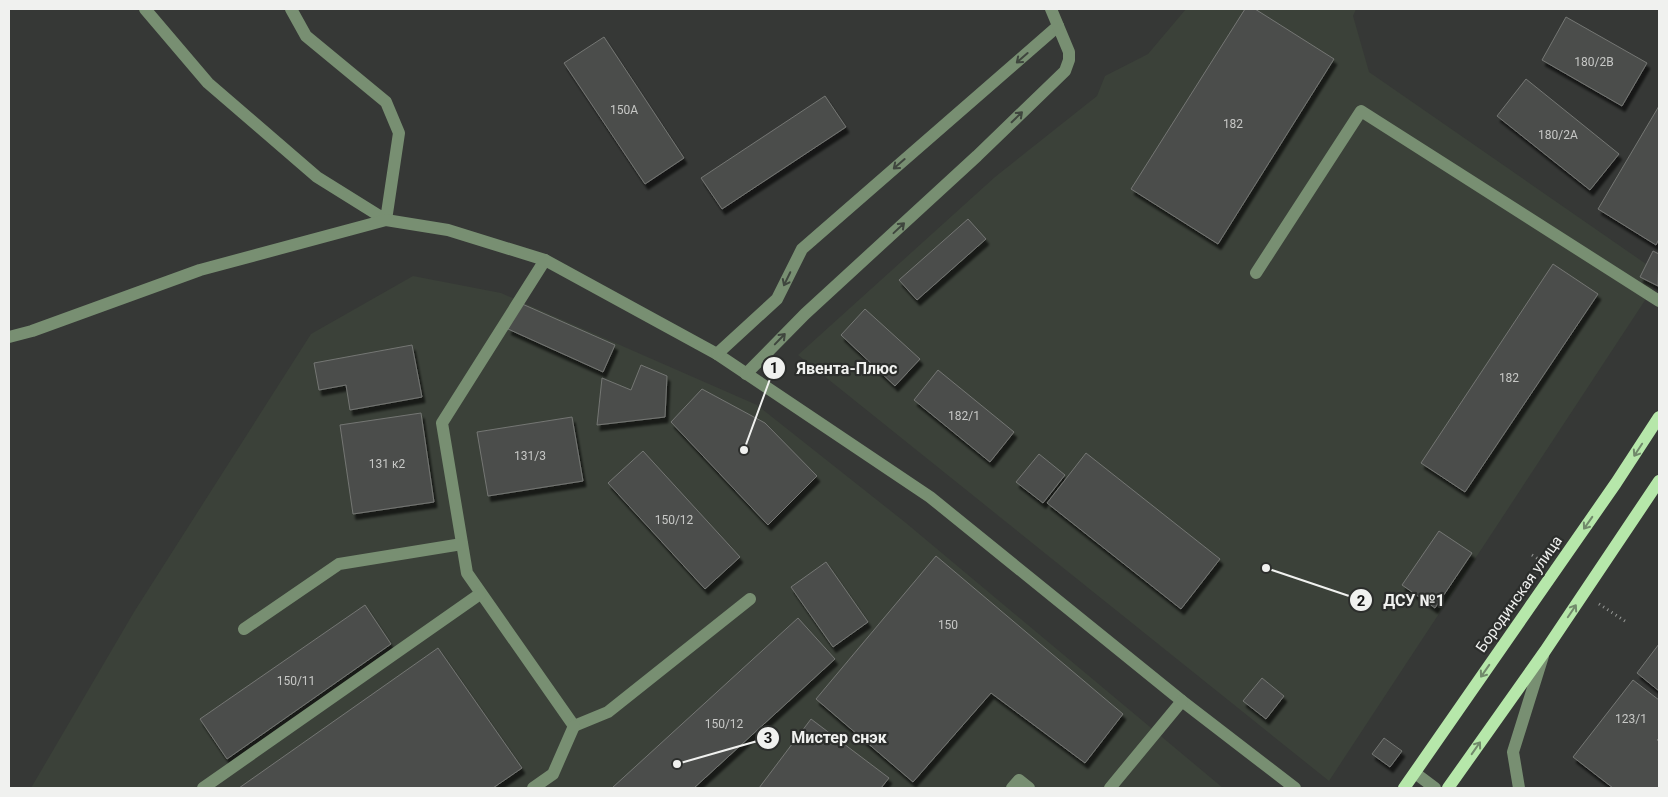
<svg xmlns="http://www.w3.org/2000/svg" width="1668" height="797" font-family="Roboto,sans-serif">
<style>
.built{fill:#3b4139}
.building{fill:#4c4e4c;stroke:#747673;filter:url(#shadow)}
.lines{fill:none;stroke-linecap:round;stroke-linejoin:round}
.path{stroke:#9a9c9a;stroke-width:3;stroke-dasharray:1 4;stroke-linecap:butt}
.minor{stroke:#788f72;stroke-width:12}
.major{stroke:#b6e7aa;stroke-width:12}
.oneway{stroke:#3f463e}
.oneway2{stroke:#718a6b}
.labels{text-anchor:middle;stroke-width:4.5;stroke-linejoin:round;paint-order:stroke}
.number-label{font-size:12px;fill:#c7c8c6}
.street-label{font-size:15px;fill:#f0f1ef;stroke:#2c2e2c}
.leader{fill:none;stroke:#f0f1ef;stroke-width:2}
.callout-dot{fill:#f0f1ef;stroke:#2c2e2c;stroke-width:2}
.mark-label{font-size:15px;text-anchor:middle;font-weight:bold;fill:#111}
.callout-label{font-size:16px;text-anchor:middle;font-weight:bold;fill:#f0f1ef;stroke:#2c2e2c;stroke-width:4.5;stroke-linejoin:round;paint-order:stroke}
</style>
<defs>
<filter id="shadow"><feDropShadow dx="3" dy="5.5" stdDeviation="1" flood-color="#0009"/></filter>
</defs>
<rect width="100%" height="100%" fill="#363836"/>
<g class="built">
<polygon points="1186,9 1356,9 1353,16 1369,72 1659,273 1659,279 1329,781 798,355 995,177 1097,96 1105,76 1148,54"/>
<polygon points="413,276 501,293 757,405 906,523 1223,788 31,788 134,612 311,334"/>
</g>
<g class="building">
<polygon points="1245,9 1255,9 1334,59 1218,244 1131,189"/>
<polygon points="1566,17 1647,63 1622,106 1542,60"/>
<polygon points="604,37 684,158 645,184 564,63"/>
<polygon points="1526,79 1619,154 1590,190 1497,116"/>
<polygon points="825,96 846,127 722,209 701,178"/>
<polygon points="1659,106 1659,239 1656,245 1598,209"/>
<polygon points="968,219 986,239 917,300 899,280"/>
<polygon points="1653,251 1659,254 1658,286 1640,277"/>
<polygon points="1553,264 1598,294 1465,492 1421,463"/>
<polygon points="520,303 615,345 603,372 508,329"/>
<polygon points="865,309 920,359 895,386 841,335"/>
<polygon points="412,345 422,397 350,410 346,385 319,390 314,363"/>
<polygon points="641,365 667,376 665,417 597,425 602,378 631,390"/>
<polygon points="938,370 1014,432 990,462 914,400"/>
<polygon points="702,389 765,423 817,476 768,525 671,422"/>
<polygon points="421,413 434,502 353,514 340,425"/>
<polygon points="572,417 583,481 488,496 477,432"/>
<polygon points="643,451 740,557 705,589 608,483"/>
<polygon points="1086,453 1220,559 1181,609 1047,503"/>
<polygon points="1039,454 1065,475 1043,503 1016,482"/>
<polygon points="1439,531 1472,553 1435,608 1402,585"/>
<polygon points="936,556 1123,714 1085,763 991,693 913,782 816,699"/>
<polygon points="826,562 868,622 833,647 791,587"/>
<polygon points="365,605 391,644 227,759 200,719"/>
<polygon points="798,618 835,659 694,788 612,788"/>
<polygon points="1659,644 1659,691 1637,673"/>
<polygon points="438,648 522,768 493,788 239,788"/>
<polygon points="1262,678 1284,696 1266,719 1243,701"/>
<polygon points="1633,680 1659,700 1659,738 1657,740 1659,741 1659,788 1613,788 1573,757"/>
<polygon points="811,719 889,778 881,788 759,788"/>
<polygon points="1384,738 1402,751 1390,767 1372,754"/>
</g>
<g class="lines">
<g class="path">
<polyline points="1532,555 1540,560"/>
<polyline points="1599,604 1628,623"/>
</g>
<g class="minor">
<polyline points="145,9 208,83 317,177 386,220 399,133 386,102 306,36 291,9"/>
<polyline points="545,260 442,423 467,573 574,726 608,712 750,599"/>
<polyline points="1256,273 1361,111 1659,301"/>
<polyline points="9,337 32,331 200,270 386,220 448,230 545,260 717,354 930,497 1182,701 1295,788"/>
<polyline points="717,354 777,299 802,249 1058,26"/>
<polyline points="746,374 805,314 977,156 1065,71 1069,60 1069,52 1051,9"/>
<polyline points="244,629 339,564 462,544"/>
<polyline points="1415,773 1435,788"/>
<polyline points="203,788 480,594"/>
<polyline points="533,788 553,774 574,726"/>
<polyline points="1012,788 1019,780 1029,788"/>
<polyline points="1110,788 1182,701"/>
<polyline points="1519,788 1513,752 1543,656"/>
</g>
<g class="major">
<polyline points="1404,788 1616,483 1659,417"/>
<polyline points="1448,788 1545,651 1659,481"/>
</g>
</g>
<defs><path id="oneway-shaft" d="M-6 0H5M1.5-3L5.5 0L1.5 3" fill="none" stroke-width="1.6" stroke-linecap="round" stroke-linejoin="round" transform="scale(1.25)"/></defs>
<g class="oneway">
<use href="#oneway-shaft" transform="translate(1022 58) rotate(139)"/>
<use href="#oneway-shaft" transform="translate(1017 117) rotate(-44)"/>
<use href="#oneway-shaft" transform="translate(899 164) rotate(139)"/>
<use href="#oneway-shaft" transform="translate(899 228) rotate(-43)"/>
<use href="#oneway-shaft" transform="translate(787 279) rotate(116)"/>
<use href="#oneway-shaft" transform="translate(780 339) rotate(-46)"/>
</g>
<g class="oneway2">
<use href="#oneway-shaft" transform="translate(1638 450) rotate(123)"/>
<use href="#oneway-shaft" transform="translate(1588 523) rotate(125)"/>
<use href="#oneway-shaft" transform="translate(1572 611) rotate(-56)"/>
<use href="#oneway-shaft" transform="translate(1485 671) rotate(125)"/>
<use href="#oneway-shaft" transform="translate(1476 748) rotate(-55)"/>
</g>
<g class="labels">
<g class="number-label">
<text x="1594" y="66">180/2В</text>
<text x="624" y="114">150А</text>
<text x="1233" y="128">182</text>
<text x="1558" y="139">180/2А</text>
<text x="1509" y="382">182</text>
<text x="964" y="420">182/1</text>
<text x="530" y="460">131/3</text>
<text x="387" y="468">131 к2</text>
<text x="674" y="524">150/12</text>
<text x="948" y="629">150</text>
<text x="296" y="685">150/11</text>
<text x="1631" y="723">123/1</text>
<text x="724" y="728">150/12</text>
</g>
<g class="street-label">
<text transform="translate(1519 594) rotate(-55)" y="5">Бородинская улица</text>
</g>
</g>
<path class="leader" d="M744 450L774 368M1266 568L1361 600M677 764L768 738"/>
<g class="callout-dot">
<circle cx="744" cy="450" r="5"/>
<circle cx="1266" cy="568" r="5"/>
<circle cx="677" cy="764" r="5"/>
<circle cx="774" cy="368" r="12"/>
<circle cx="1361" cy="600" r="12"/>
<circle cx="768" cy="738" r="12"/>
</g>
<g class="mark-label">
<text x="774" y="373">1</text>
<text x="1361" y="606">2</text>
<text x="768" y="743">3</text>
</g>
<g class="callout-label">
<text x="847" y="374">Явента-Плюс</text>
<text x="1414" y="606">ДСУ №1</text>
<text x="839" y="743">Мистер снэк</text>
</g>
<rect width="1668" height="797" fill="none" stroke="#f0f1ef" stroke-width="20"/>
</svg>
